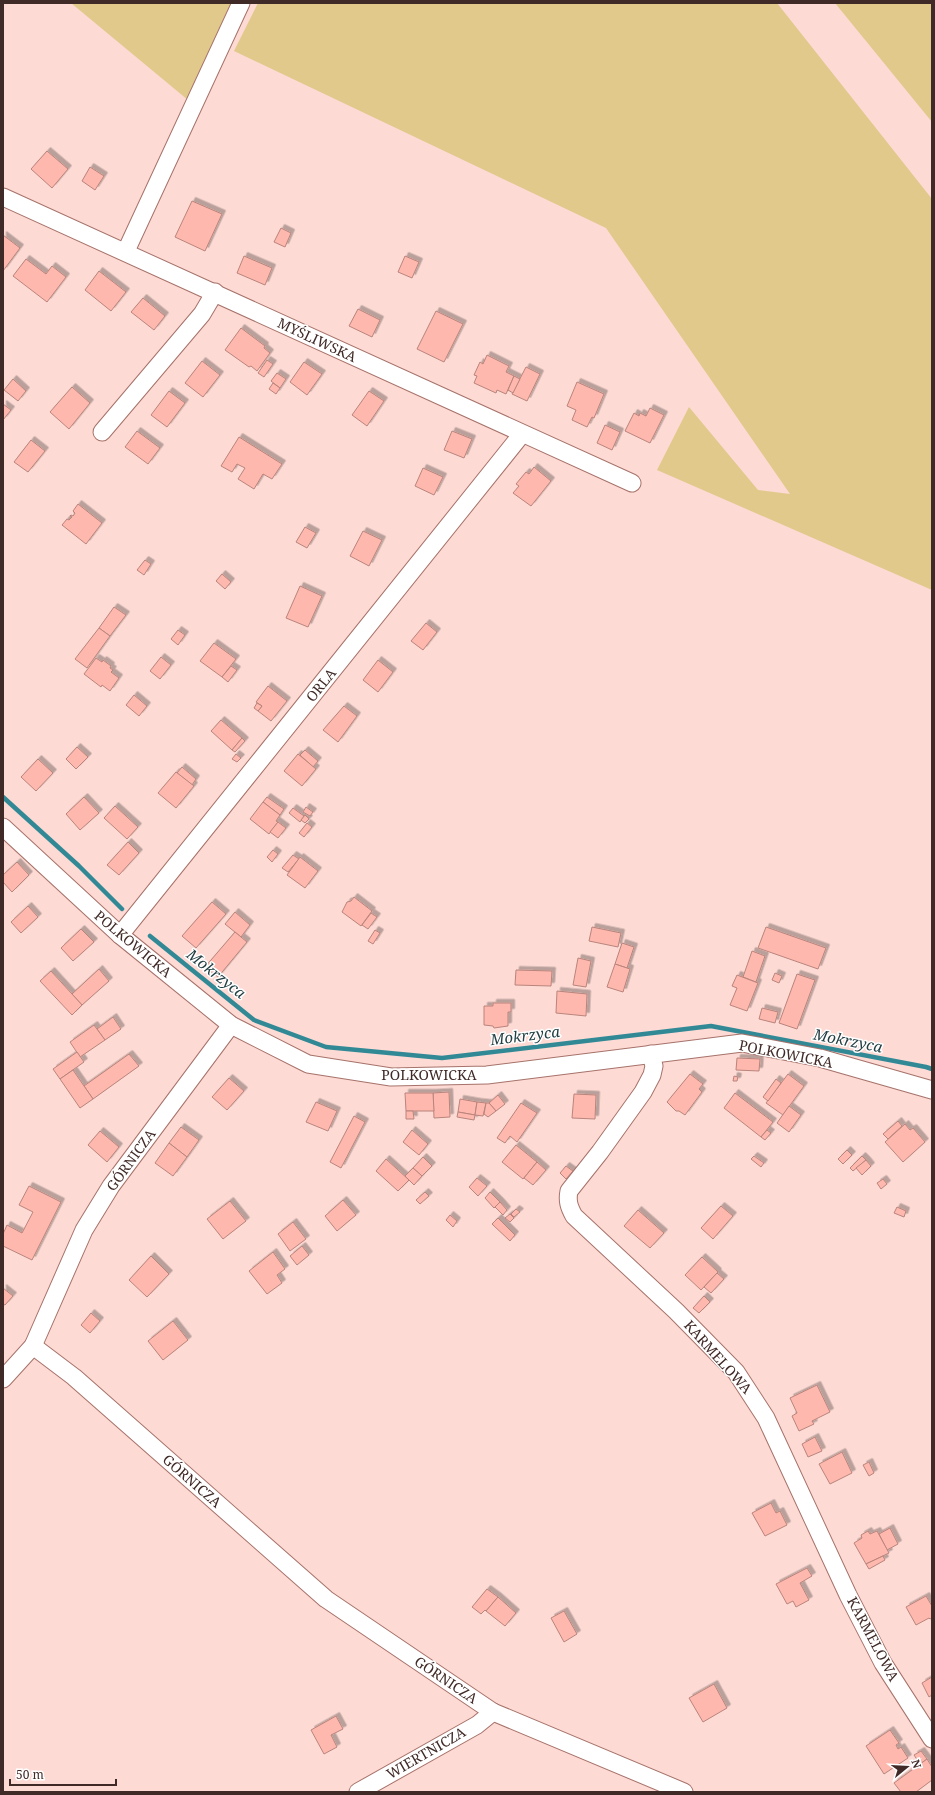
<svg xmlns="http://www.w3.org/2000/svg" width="935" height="1795" font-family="'Noto Serif',serif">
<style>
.green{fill:#e1c98b}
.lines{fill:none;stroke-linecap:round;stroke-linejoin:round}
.stream{stroke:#328996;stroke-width:4.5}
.building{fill:#feb8ad;stroke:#b9847c;filter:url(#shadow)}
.minor-casing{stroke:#a6726a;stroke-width:19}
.minor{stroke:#fff;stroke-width:17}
.labels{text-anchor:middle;stroke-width:3;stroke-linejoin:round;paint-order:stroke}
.street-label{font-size:14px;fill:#402a27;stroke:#fff}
.water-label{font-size:15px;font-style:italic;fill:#233f43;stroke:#fff}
</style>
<defs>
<filter id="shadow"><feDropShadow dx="3.5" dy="-3.5" stdDeviation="0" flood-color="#0004"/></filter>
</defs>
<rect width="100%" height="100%" fill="#fddad4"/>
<g class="green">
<polygon points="71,3 237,3 188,100"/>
<polygon points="258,3 777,3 932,199 932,590 657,470 689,407 758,490 790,494 606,228 234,51"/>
<polygon points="835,3 932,3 932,122"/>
</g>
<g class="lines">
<g class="stream">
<polyline points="3,797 79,866 122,909"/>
<polyline points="150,936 254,1020 326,1047 442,1058 711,1026 926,1067 932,1069"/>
</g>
</g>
<g class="building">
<polygon points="47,151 68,169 52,188 31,169"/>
<polygon points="90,167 104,176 95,190 82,181"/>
<polygon points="192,201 222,214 205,251 175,237"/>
<polygon points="281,228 291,233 285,247 274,242"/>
<polygon points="3,235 20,248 3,271"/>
<polygon points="244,256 272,268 265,285 237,273"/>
<polygon points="405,256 419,262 412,278 398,272"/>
<polygon points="26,259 46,274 52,266 66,277 47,302 13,276"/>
<polygon points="99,271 126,292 111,311 85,290"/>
<polygon points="143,298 165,316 154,330 131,312"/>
<polygon points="358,309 380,320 372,337 349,326"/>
<polygon points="436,311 463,324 444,362 417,349"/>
<polygon points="241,328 265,346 264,348 270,353 257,371 251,366 249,367 225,350"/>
<polygon points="487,355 509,366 506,372 514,376 506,394 497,390 496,393 474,383 477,376 474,375 480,362 483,364"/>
<polygon points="267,360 273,364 264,377 258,373"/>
<polygon points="202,361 220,375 203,397 185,383"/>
<polygon points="304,362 322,374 307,395 290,382"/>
<polygon points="526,367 540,374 527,401 512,394"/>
<polygon points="277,373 286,379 280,388 271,381"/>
<polygon points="514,376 520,379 513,393 508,390"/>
<polygon points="13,379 26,391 18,401 4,390"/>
<polygon points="577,382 604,394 594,418 592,417 587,427 572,420 576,410 567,406"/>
<polygon points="273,383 280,388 276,394 269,389"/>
<polygon points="72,387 90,403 69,429 50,412"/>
<polygon points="169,391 185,403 167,427 151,415"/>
<polygon points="369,391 384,401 367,426 352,415"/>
<polygon points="3,404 11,410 3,420"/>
<polygon points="650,408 664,415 650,443 625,431 634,413 639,416 640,413 646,416"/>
<polygon points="605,425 620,432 612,450 597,443"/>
<polygon points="137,431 160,448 148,464 125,447"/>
<polygon points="452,431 472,439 464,458 444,450"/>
<polygon points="239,437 282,464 272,479 263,474 254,489 238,479 245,468 237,464 232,472 221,466"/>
<polygon points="31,440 45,451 28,472 14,462"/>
<polygon points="534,467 551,481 531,506 513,493 519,486 516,484 526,472 529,474"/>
<polygon points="423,468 443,477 434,495 415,486"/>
<polygon points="78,504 102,523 86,544 62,525 67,519 69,520 72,517 70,516 71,515 73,516 75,513 73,511"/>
<polygon points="305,527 316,533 307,548 296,542"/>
<polygon points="363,531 382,540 369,566 350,556"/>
<polygon points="145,560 151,564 144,575 137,570"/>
<polygon points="222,574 231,582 225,589 216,581"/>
<polygon points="300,586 322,596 308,627 286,618"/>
<polygon points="114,607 126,615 110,636 99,628"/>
<polygon points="426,623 437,632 423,650 411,641"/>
<polygon points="99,628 110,636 87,668 75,659"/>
<polygon points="178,630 185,635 178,645 171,639"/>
<polygon points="214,643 236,659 222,677 200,661"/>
<polygon points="161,657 171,665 160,679 150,671"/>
<polygon points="96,658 102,662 103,660 111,666 110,668 113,670 111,672 119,678 110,691 102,685 101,687 84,674"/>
<polygon points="378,660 393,672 378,692 363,680"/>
<polygon points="231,666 237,670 228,682 222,677"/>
<polygon points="268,686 287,701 271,721 258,711 262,706 256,702"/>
<polygon points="134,695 147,706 139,716 126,705"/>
<polygon points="257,703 262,706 258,711 254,708"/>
<polygon points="344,706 357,716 338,742 323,730"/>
<polygon points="221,720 242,738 232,750 211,731"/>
<polygon points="242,738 245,741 235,752 232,750"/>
<polygon points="77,747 88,757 76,769 66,759"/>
<polygon points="305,750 318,761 313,767 300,755"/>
<polygon points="236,754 241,758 237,762 232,759"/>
<polygon points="298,754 316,769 302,786 284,771"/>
<polygon points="38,759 53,773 36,791 21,777"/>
<polygon points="182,767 196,779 192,785 177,773"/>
<polygon points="176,772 194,786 176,808 158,793"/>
<polygon points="84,797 99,813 80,830 66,814"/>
<polygon points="267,797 284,809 280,815 263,802"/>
<polygon points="263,802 280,815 276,821 278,822 269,834 250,819"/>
<polygon points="115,806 138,827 127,839 104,818"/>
<polygon points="306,807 313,812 310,816 303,812"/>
<polygon points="293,808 304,816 300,822 289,813"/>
<polygon points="305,815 309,819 305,823 301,820"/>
<polygon points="278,822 286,828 278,838 270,832"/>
<polygon points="307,823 312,827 304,837 299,833"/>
<polygon points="128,842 139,853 119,875 107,865"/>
<polygon points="273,850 278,854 272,862 267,857"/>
<polygon points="293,855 299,859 288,872 282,868"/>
<polygon points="300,857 318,871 305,888 287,875"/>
<polygon points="17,862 29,875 12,892 3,882 3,875"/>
<polygon points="354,897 372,911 361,926 342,912 347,902 351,901"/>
<polygon points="212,902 226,914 196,948 182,936"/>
<polygon points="28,906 38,917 21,933 11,922"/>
<polygon points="235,912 250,925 241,937 225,924"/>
<polygon points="371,913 377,917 368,929 362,925"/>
<polygon points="592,927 621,933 618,947 589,941"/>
<polygon points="766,927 826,948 818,969 758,948"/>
<polygon points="81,929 94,942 73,961 61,948"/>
<polygon points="375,930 380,933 373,944 368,941"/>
<polygon points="235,932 247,942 218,977 205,967"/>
<polygon points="622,943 634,947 627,968 615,964"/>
<polygon points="752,951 765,956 756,982 743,977"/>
<polygon points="578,958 591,961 586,987 573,985"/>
<polygon points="615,964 630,969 623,992 607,987"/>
<polygon points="99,969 109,981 82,1005 72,994"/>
<polygon points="516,970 552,971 551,986 515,985"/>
<polygon points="51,971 82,1005 72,1015 40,981"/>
<polygon points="775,973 782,976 779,983 772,980"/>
<polygon points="797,974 815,980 797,1029 779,1023"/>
<polygon points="737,975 758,983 747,1011 730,1005 737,988 732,986"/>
<polygon points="557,991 587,994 586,1016 556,1013"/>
<polygon points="493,1003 511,1003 511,1012 508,1012 508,1026 494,1028 493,1026 484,1025 484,1006 493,1006"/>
<polygon points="762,1008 778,1012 775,1023 759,1019"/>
<polygon points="113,1017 121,1029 105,1040 97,1029"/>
<polygon points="94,1025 105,1040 80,1057 70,1042"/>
<polygon points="77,1052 84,1062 60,1079 53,1069"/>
<polygon points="129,1054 139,1066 93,1099 84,1086"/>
<polygon points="737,1058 760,1059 759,1071 736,1070"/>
<polygon points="73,1070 93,1099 80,1108 60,1079"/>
<polygon points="690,1074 703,1084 699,1089 702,1092 685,1115 679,1111 676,1111 667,1102"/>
<polygon points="788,1074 804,1086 783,1115 766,1103"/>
<polygon points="734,1076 738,1077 737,1081 733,1081"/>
<polygon points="229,1078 244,1091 227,1110 212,1097"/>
<polygon points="776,1079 781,1083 768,1101 763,1097"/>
<polygon points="449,1092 450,1117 434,1118 433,1093"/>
<polygon points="405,1093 433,1093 434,1111 406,1111"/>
<polygon points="735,1093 773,1122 761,1137 724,1108"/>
<polygon points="574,1094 596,1095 595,1119 572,1118"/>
<polygon points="498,1095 505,1104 496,1111 489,1103"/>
<polygon points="460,1099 477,1102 475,1115 458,1112"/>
<polygon points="316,1102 337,1111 328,1131 306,1122"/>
<polygon points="477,1102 486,1103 483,1116 475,1115"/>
<polygon points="486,1103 489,1103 496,1111 488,1117 484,1114"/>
<polygon points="521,1103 537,1113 517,1142 510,1136 505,1143 497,1138"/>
<polygon points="789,1106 801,1115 789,1132 777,1123"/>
<polygon points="406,1111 413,1111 414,1119 406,1119"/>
<polygon points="458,1112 475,1115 474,1120 457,1117"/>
<polygon points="354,1116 365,1122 341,1168 330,1162"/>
<polygon points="898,1121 902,1126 888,1139 883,1134"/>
<polygon points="905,1124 910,1130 913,1128 925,1142 903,1162 885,1142"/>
<polygon points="181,1127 199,1140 187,1157 169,1143"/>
<polygon points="412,1130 428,1144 419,1155 403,1142"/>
<polygon points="767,1130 771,1133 765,1140 761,1137"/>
<polygon points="100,1131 119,1147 107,1162 88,1145"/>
<polygon points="169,1143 187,1157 173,1176 155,1163"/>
<polygon points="516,1145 537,1162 523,1179 502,1162"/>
<polygon points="847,1150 852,1155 843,1164 838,1159"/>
<polygon points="754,1156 764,1163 761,1167 751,1159"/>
<polygon points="862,1156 866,1160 853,1171 850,1168"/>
<polygon points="423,1157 432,1166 422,1176 413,1168"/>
<polygon points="386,1159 409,1180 398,1191 376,1171"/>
<polygon points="866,1160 871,1166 862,1175 856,1168"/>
<polygon points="537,1162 546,1170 533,1185 524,1178"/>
<polygon points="566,1166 573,1171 566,1179 560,1173"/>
<polygon points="413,1168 422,1176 414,1185 405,1176"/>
<polygon points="477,1178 487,1186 478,1196 469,1187"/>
<polygon points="883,1179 887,1184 881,1189 877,1183"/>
<polygon points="29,1186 61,1202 32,1260 3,1246 3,1234 7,1225 22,1233 33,1212 19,1205"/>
<polygon points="425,1192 429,1196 420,1204 416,1200"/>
<polygon points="490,1192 500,1202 494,1208 485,1198"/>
<polygon points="343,1200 356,1215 337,1231 325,1216"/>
<polygon points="230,1201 246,1221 223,1239 207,1219"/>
<polygon points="500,1202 507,1210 503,1215 495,1207"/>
<polygon points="721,1206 733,1216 713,1239 701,1228"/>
<polygon points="897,1207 906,1211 904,1217 894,1213"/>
<polygon points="516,1209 520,1212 514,1217 511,1214"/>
<polygon points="638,1210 664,1233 650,1248 624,1226"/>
<polygon points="510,1214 514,1218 510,1222 505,1218"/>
<polygon points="450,1215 457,1221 453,1227 446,1220"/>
<polygon points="498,1218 515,1235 510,1241 492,1224"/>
<polygon points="293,1222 306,1239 290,1251 278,1234"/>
<polygon points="302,1246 309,1255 297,1265 290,1256"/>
<polygon points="273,1252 285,1269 277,1275 282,1283 267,1294 249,1271"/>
<polygon points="151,1256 169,1274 147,1297 129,1280"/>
<polygon points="702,1257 718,1272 701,1290 685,1275"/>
<polygon points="717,1273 724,1279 711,1293 704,1287"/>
<polygon points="3,1288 13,1296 5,1305 3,1304"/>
<polygon points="704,1296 710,1302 699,1313 693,1308"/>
<polygon points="91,1313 100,1321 90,1333 81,1325"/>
<polygon points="173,1321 188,1340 163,1360 148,1341"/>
<polygon points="817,1385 830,1412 812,1421 814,1424 799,1431 792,1416 797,1413 790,1398"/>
<polygon points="815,1437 822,1451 808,1457 802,1444"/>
<polygon points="842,1452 852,1473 830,1484 819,1464"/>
<polygon points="869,1462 874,1473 869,1476 863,1465"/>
<polygon points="771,1503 776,1513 780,1511 787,1525 765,1536 752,1513"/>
<polygon points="890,1528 898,1544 887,1550 879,1534"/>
<polygon points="868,1531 870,1534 877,1531 889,1553 866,1564 854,1543 862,1538 861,1535"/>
<polygon points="883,1556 885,1560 869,1569 866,1564"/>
<polygon points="807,1568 812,1576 800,1583 809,1600 796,1607 793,1601 787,1604 776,1584"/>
<polygon points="487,1589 498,1597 486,1611 485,1610 481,1614 472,1607"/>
<polygon points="926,1596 932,1606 932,1618 930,1619 929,1618 916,1625 906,1607"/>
<polygon points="498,1597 516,1613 505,1626 486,1611"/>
<polygon points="564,1611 577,1634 564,1642 551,1618"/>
<polygon points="932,1677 932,1695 929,1697 922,1683"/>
<polygon points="714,1684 727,1708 703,1722 689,1698"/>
<polygon points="336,1716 343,1729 331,1735 337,1747 324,1754 311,1730"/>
<polygon points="890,1730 899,1743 896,1745 898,1749 901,1747 908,1758 884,1774 866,1746"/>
<polygon points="921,1751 927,1759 920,1764 914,1755"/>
<polygon points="927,1759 932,1767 932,1780 916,1792 901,1792 894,1783"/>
</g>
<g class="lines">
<defs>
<g id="minor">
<polyline points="3,197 632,483"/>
<polyline points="126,251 241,3"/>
<polyline points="102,432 202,314 215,292"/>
<polyline points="3,827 120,935 231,1025 308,1064 391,1077 487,1075 742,1043 820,1058 932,1090"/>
<polyline points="120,935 522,434"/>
<path d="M651,1054L654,1066L652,1075L643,1092L600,1152L569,1191C567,1201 569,1207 574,1216L676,1311L736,1372L766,1418L848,1595L883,1663L932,1739"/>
<polyline points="33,1346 74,1377 326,1599 493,1712 684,1792"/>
<polyline points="3,1379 33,1346 84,1230 111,1186 231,1025"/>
<polyline points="358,1792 477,1725 493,1712"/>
</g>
</defs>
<use href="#minor" class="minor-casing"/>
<use href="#minor" class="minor"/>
</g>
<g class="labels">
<g class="street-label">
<text transform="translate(317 340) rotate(25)" y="5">MYŚLIWSKA</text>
<text transform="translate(321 685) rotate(-51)" y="5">ORLA</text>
<text transform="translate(133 944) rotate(40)" y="5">POLKOWICKA</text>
<text transform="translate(786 1054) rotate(11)" y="5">POLKOWICKA</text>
<text x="429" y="1080">POLKOWICKA</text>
<text transform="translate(131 1160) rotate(-54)" y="5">GÓRNICZA</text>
<text transform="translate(718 1357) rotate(48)" y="5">KARMELOWA</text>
<text transform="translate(192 1481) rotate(41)" y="5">GÓRNICZA</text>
<text transform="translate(873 1639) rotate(62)" y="5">KARMELOWA</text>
<text transform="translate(446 1680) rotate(34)" y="5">GÓRNICZA</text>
<text transform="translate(426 1753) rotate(-30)" y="5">WIERTNICZA</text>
</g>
<g class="water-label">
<text transform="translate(216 974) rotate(38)" y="5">Mokrzyca</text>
<text transform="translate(525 1036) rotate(-7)" y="5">Mokrzyca</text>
<text transform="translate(848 1041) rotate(11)" y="5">Mokrzyca</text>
</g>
</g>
<rect width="935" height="1795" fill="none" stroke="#402a27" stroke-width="8"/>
<g transform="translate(907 1767) rotate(72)" stroke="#ffffff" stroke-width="3" paint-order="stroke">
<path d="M0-3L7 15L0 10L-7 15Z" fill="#402a27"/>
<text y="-6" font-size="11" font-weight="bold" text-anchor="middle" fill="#402a27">N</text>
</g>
<path d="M10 1779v6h106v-6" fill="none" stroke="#402a27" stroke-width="2"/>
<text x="16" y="1779" font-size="12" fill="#402a27" stroke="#ffffff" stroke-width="3" paint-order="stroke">50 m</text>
</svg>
